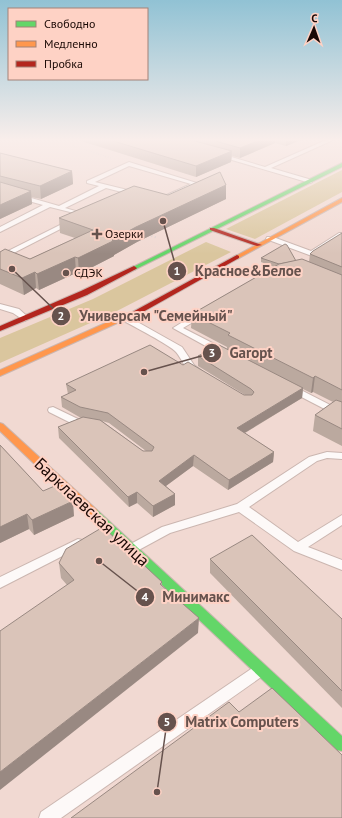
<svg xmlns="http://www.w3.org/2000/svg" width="342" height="818" font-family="'PT Sans',sans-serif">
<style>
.green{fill:#dac69e}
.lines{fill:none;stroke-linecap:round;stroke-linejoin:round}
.lane-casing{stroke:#cbb6b0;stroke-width:2}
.fast-casing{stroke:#cbb6b0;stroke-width:2}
.slow-casing{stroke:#cbb6b0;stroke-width:2}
.jam-casing{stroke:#cbb6b0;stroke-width:2}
.path-far1{stroke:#d9d1cf;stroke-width:1.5;stroke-dasharray:0.5 2;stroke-linecap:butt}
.path{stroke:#d9d1cf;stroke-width:2;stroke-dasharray:1 2.5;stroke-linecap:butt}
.lane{fill:#fdf9f8;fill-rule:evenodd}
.fast{fill:#63d668;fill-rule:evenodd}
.slow{fill:#ff974d;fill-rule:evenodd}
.jam{fill:#b3261e;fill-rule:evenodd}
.wall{fill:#bba99f;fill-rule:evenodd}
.shaded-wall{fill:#998982}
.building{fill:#dac4b9;stroke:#998982}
.poi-dot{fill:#66524d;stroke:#fed2c5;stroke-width:1.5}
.labels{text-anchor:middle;stroke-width:4;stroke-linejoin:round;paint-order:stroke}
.far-poi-label{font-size:12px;fill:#1b0905;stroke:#fed2c5;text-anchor:start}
.near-street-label{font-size:17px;fill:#1b0905;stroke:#fed2c5}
.leader{fill:none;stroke:#66524d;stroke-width:1.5}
.callout-dot{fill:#66524d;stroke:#fed2c5;stroke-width:1.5}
.mark-label{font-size:12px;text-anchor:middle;font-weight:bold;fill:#fff}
.callout-label{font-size:15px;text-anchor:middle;font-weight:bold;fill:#66524d;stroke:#fed2c5;stroke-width:4;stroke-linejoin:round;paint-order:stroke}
</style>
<rect width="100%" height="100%" fill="#f1d9d2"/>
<g class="green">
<polygon points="342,170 342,192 255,239 226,229"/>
<polygon points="206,242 231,252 115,312 0,363 0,338 93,299"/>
</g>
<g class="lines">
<defs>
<g id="lane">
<polygon points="326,140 333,140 271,168 312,180 312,182 310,183 215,155 218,153 265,167"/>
<path d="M129,162L200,184L161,202L106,188L65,208L86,214V216L50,207L0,232V227L43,205L0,193V189L59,206L99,186L87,183V181ZM129,166L191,184L160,198L95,182Z"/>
<polygon points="72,219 75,221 74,222 0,260 0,255"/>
<polygon points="339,233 342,233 342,238 312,256 266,239 267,237 273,237 311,251"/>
<polygon points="0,304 19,309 29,318 25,321 13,313 0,309"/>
<polygon points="202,310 205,311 206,313 205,315 183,328 228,351 230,353 228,355 222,355 173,328"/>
<path d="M125,315L182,347L194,365L202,371L200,373C187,376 183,360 176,352C170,345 133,326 122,320L121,318L122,316Z"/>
<polygon points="291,385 342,411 342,418 288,390 286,388"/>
<polygon points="53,407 80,420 90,422 91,424 86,427 73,424 49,412 48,410 49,408"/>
<polygon points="327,452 342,453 342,459 327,458 317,461 249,507 298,542 342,515 342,525 308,547 342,560 342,570 294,551 239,512 170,533 135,552 131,553 127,552 125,549 127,546 162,527 237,504 309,457"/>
<polygon points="78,539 82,540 84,543 82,546 0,588 0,577"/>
<polygon points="259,665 264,667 266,671 264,675 61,818 39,818 41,812 254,667"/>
</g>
<g id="fast">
<polygon points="342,163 342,167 136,269 134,270 131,268"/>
<polygon points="93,509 97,510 342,736 342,751 337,750 89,516 88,513 89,510"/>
</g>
<g id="slow">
<polygon points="342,198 342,202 239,258 237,259 234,257"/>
<polygon points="128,313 131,313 135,315 0,376 0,370"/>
<polygon points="0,423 3,424 97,510 98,513 97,516 89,516 0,431"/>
</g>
<g id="jam">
<polygon points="210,228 214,228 262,245 257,246 210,230"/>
<polygon points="237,255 239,256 239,258 134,317 131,317 127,315"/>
<polygon points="134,266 137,268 136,269 87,295 0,331 0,326 81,291"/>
</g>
</defs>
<use href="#lane" class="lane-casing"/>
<use href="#fast" class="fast-casing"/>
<use href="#slow" class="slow-casing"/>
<use href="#jam" class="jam-casing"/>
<polyline class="path-far1" points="53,140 111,158"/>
<polyline class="path" points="148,235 158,238"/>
<use href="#lane" class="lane"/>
<use href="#fast" class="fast"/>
<use href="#slow" class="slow"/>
<use href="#jam" class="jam"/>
</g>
<g class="wall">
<polygon points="81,140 301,140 286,146 275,143 240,158 232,156 231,162 196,177 81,141"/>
<polygon points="0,153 72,171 73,184 41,199 31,197 32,204 0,219"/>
<polygon points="226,185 226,199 137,242 114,255 114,256 79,274 76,273 39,290 36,288 24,295 0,284 0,252 30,259 75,238 60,233 59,218 168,195"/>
<path d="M342,233V446L313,431L315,415L333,402L313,392L311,393L303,389L302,398L245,433L274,452L273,462L228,490L193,466L166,486L175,494V505L153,517L137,503L129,507L59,438L58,427L81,418L62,407L61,397L68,394L66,384L183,365L244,395H245L198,366V356L227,349V347L191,328L192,314L274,267L261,262V258L309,262L310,254ZM102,421L109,423L146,451H143Z"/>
<polygon points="0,445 43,491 74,516 34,535 29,529 0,543"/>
<polygon points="210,559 342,619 342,708 210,573"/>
<polygon points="59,563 162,582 162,586 198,633 67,585 61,578"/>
</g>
<g class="shaded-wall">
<polygon points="260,140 275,140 275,143 240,158 240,148"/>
<polygon points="286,140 301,140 286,146"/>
<polygon points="232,151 231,162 196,177 196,166"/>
<polygon points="72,171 73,184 41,199 40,186"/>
<polygon points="226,185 226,199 137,242 114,255 114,256 79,274 78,258 136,227"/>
<polygon points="31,191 32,204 0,219 0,205"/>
<polygon points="75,257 76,273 39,290 37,274"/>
<polygon points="35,272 36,288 24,295 22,278"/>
<polygon points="315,376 313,392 311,393 313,378"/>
<polygon points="303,388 302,398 236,438 237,428"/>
<polygon points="274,452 273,462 228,490 229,480"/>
<polygon points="194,455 193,466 159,491 159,481"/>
<polygon points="137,492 137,503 129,507 128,497"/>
<polygon points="175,494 175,505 153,517 153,506"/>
<polygon points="73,501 74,516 34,535 32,520"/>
<polygon points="27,514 29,529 0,543 0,527"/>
<polygon points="199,618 198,633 0,790 0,772"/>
</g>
<g class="building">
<polygon points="110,140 191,140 232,151 196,166"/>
<polygon points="212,140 260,140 240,148"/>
<polygon points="0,153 72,171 40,186 0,176"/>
<polygon points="220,172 226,185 136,227 112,240 113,241 78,258 75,257 37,274 35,272 22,278 0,269 0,252 5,249 30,259 93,230 59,218 134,186 168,195"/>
<polygon points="0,182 31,191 0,205"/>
<polygon points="342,233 342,267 310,254 313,251"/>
<polygon points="285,244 287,245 296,261 279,264 261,258"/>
<polygon points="302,259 342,275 342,390 315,376 313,378 228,335 230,333 192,314 279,264"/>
<polygon points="150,345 183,365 188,362 244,395 252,395 254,392 251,389 198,356 219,345 303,388 237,428 274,452 229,480 194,455 159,481 175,494 153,506 137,492 128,497 58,427 83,417 100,420 143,451 152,451 154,447 108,413 80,407 61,397 76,390 66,384"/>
<polygon points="336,400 342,402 342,429 315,415"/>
<polygon points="0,445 43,491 57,485 73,501 32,520 27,514 0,527"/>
<polygon points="103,527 162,582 160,584 199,618 0,772 0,631 74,580 59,563 66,549"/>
<polygon points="252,535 342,619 342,691 210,559"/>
<polygon points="272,688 342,755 342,818 71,818 229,702 239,712"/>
</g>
<linearGradient id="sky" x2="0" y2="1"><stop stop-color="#91c2d4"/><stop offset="0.55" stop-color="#f9eeeb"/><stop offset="1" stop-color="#f9eeeb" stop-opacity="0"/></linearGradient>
<rect width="342" height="254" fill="url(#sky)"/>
<g class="poi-dot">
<path d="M95 228h4v4h4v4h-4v4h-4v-4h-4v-4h4z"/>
<circle cx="66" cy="273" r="4"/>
</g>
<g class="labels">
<g class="far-poi-label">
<text x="105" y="238">Озерки</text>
<text x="74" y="277">СДЭК</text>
</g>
<g class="near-street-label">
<text transform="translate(92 512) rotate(43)" y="6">Барклаевская улица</text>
</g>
</g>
<path class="leader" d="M163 221L177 271M12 269L61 316M144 372L212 353M99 561L145 597M157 792L167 722"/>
<g class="callout-dot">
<circle cx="163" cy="221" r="4"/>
<circle cx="12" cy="269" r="4"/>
<circle cx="144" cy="372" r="4"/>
<circle cx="99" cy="561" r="4"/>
<circle cx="157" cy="792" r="4"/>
<circle cx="177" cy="271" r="10"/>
<circle cx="61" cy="316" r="10"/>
<circle cx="212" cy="353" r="10"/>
<circle cx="145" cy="597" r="10"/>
<circle cx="167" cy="722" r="10"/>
</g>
<g class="mark-label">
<text x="177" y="275">1</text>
<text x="61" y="320">2</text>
<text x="212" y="357">3</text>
<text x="145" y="601">4</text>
<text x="167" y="726">5</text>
</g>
<g class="callout-label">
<text x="248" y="276">Красное&amp;Белое</text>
<text x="156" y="321">Универсам "Семейный"</text>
<text x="251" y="358">Garopt</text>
<text x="196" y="602">Минимакс</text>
<text x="242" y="727">Matrix Computers</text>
</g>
<rect x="8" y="8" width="140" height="72" fill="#fed2c5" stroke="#a38278"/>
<rect x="16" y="21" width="20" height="6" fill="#63d668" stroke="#a38278"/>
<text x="44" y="28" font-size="12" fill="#1b0905">Свободно</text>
<rect x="16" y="41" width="20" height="6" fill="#ff974d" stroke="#a38278"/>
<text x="44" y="48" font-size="12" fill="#1b0905">Медленно</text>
<rect x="16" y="61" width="20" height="6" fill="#b3261e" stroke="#a38278"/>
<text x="44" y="68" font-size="12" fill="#1b0905">Пробка</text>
<g transform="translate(314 28) rotate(2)" stroke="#fed2c5" stroke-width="3" paint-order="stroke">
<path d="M0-3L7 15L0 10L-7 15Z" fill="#1b0905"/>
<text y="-6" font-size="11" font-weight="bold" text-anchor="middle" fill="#1b0905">С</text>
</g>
</svg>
